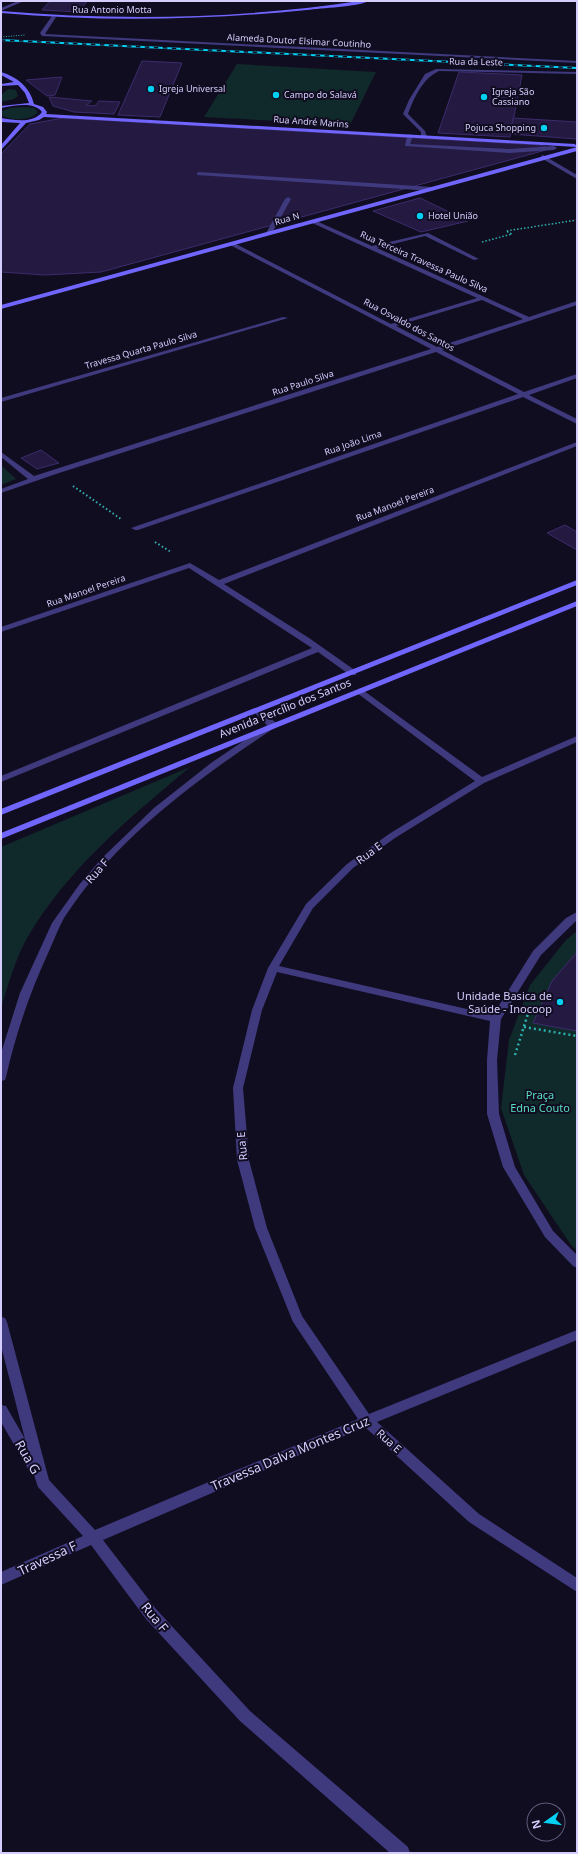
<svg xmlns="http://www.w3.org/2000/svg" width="578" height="1854" font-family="'Noto Sans',sans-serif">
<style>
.green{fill:#10292a}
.building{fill:#231941;stroke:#3c2c6c}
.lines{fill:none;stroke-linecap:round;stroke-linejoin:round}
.path-far3{stroke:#2fb0ae;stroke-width:1;stroke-dasharray:1 1.5;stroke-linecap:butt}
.path-far2{stroke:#2fb0ae;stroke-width:1.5;stroke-dasharray:1.5 2;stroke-linecap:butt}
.path-far1{stroke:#2fb0ae;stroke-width:2;stroke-dasharray:1.5 2.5;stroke-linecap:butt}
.path{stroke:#2fb0ae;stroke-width:2.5;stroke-dasharray:2 3;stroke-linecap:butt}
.lane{fill:#3f397e;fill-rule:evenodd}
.street{fill:#3f397e;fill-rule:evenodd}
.secondary{fill:#7065fd;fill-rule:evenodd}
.rail-casing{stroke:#04d0f3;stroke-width:2}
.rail{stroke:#110d20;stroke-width:1.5;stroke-dasharray:4.5;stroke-linecap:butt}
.poi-dot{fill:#04d0f3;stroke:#110d20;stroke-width:1.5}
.labels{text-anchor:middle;stroke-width:4;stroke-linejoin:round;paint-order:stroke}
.far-street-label{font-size:9px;fill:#d5cdfe;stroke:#110d20}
.far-poi-label{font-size:9px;fill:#d5cdfe;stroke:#110d20;text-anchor:start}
.street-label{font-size:11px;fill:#d5cdfe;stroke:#110d20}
.poi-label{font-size:11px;fill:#d5cdfe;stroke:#110d20;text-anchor:end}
.park-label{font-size:11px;fill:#5addc2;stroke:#110d20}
.near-street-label{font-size:13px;fill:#d5cdfe;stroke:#110d20}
</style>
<rect width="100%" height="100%" fill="#110d20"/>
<g class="green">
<polygon points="237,64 376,72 350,125 204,117"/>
<polygon points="8,89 16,90 18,96 14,99 1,102 1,95"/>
<path d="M23,107L34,108L38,112C31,121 10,121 1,115V111L10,108Z"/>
<polygon points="1,465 16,479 1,485"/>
<path d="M190,767C129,818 66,870 26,940C16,958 7,988 1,1008V847Z"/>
<polygon points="577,931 577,1251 571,1245 524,1175 501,1108 509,1040 530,985 566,940"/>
</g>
<g class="building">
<polygon points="50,1 87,1 79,12 42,10"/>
<polygon points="142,61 182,63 160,117 118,115"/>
<polygon points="459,72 522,75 510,137 438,133"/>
<polygon points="62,77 55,95 47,96 26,80"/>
<polygon points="49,97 92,101 86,105 95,106 99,101 120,102 114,114 74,112 53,106"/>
<polygon points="63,118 540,145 546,147 546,150 101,272 45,275 1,272 1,154 30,124"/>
<polygon points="513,118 577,122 577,139 510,134"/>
<polygon points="420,198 468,221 421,232 373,211"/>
<polygon points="41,450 59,463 37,469 21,458"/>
<polygon points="565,525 577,532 577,550 547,533"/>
<polygon points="577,952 577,1031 533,1023 552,981"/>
</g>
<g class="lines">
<polyline class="path-far3" points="1,37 25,35"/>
<polyline class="path-far2" points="482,242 512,234 506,231 577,220"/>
<g class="path-far1">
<polyline points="73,486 121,519"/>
<polyline points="155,542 171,552"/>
</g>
<g class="path">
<polyline points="524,1027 577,1036"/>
<polyline points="515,1055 531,1004"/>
</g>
<g class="lane">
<polygon points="18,1 24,1 1,11 1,8"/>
<polygon points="410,134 413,136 410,144 509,149 554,146 557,148 554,150 509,153 405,146 407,136"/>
<polygon points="199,172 432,187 435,189 432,191 197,175 197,173"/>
<polygon points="288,197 291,199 272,233 267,234 266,233 285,199"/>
</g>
<g class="street">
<polygon points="52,16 56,17 45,34 577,61 577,63 42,36 40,33"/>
<path d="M436,69L577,72V74L439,71C422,79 414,98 408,114L425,131L427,137L424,139L421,137V132L403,114L409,100L425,74Z"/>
<polygon points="543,155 577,175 577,179 541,158 541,156"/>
<path d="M310,220H314L372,246L428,233L479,259L474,260L425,236L377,248L529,317L577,301V305L442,350L524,392L577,374V378L529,395L577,419V424L523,397L138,530H135L131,528L518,394L436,352L56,474L1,493V489L28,479L1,457V452L34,476L431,349L230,245V243H234L391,324L477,298L310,222ZM482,300L523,319L437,347L396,326Z"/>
<polygon points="283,317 288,318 1,402 1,398"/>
<polygon points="577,442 577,446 224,584 309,638 356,671 356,675 350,675 318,652 1,782 1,776 312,648 189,568 1,632 1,627 190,563 219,580"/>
<polygon points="360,688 482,777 577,736 577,742 484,783 395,838 353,868 313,908 279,966 493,1015 533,951 566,918 577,912 577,920 541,955 501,1019 497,1060 499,1114 515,1167 553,1231 577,1255 577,1268 573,1266 545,1237 503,1167 487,1114 487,1060 490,1021 277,972 262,1010 243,1088 249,1160 267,1228 302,1316 369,1414 577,1330 577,1340 377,1422 479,1514 577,1578 577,1592 469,1522 365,1427 103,1540 156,1609 250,1711 408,1847 410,1853 390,1853 240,1721 146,1619 91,1545 1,1585 1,1572 83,1536 38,1487 34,1475 31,1474 1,1422 1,1405 6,1406 25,1439 1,1346 1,1317 5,1318 7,1322 49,1480 95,1530 358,1419 293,1322 255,1228 237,1160 233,1088 252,1010 268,968 306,904 347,864 389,834 475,781 357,693 356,691"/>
<path d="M257,708L260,709L276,723L277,725L276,727C197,779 116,838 64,918C58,929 54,940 49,951C30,992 16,1033 6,1077L5,1080L1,1081V1053L20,993L52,923L79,885L102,858L154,808L211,763L267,725L253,711Z"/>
</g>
<g class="secondary">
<path d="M359,1H369C357,7 321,8 307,10C205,20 103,22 1,13V11C119,21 241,19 359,1Z"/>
<path d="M1,72C17,77 30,87 34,104L43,107L47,112L46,114L575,144L577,147L44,117L39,120L26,123L1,150V145L20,123L1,122V118C14,120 33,124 42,112C33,101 14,106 1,108V106L29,103L25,93L18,85L1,86V84L14,82L1,75Z"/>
<polygon points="577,147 577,151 1,309 1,305"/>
<polygon points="577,580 577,585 1,815 1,809"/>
<polygon points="577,601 577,606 1,839 1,833"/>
</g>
<defs>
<polyline id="rail" points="1,40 577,68"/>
</defs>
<use href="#rail" class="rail-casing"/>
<use href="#rail" class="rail"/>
</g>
<g class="poi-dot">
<circle cx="151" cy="89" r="4"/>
<circle cx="276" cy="95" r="4"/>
<circle cx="484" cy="97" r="4"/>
<circle cx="544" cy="128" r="4"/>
<circle cx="420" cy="216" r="4"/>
<circle cx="560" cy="1002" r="4"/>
</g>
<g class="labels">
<g class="far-street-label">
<text x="112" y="13">Rua Antonio Motta</text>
<text transform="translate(299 41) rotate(3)" y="3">Alameda Doutor Elsimar Coutinho</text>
<text transform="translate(476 62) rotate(1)" y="3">Rua da Leste</text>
<text transform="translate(311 122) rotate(4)" y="3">Rua André Marins</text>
<text transform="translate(287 219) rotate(-16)" y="3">Rua N</text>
<text transform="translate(424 262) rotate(24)" y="3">Rua Terceira Travessa Paulo Silva</text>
<text transform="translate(409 325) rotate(28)" y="3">Rua Osvaldo dos Santos</text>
<text transform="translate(141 350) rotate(-16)" y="3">Travessa Quarta Paulo Silva</text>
<text transform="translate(303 383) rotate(-18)" y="3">Rua Paulo Silva</text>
<text transform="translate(353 443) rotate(-19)" y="3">Rua João Lima</text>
<text transform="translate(395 504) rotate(-21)" y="3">Rua Manoel Pereira</text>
<text transform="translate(86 591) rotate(-19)" y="3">Rua Manoel Pereira</text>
</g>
<g class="far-poi-label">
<text x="159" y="92">Igreja Universal</text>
<text x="492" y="95">Igreja São<tspan x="492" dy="10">Cassiano</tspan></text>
<text x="284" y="98">Campo do Salavá</text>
<text x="536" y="131" text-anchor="end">Pojuca Shopping</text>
<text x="428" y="219">Hotel União</text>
</g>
<g class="street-label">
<text transform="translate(285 708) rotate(-22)" y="4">Avenida Percílio dos Santos</text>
<text transform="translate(369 853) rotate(-36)" y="4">Rua E</text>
<text transform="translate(97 871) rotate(-49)" y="4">Rua F</text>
<text transform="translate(242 1146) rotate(-95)" y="4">Rua E</text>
<text transform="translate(389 1441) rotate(42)" y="4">Rua E</text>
</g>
<g class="poi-label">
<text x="552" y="1000">Unidade Basica de<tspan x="552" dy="13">Saúde - Inocoop</tspan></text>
</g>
<g class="park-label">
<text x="540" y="1099">Praça<tspan x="540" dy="13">Edna Couto</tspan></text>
</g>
<g class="near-street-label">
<text transform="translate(290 1453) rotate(-23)" y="5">Travessa Dalva Montes Cruz</text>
<text transform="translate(28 1457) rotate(60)" y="5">Rua G</text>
<text transform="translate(47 1558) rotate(-25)" y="5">Travessa F</text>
<text transform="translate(155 1617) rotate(50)" y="5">Rua F</text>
</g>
</g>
<rect width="578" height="1854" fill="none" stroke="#d5cdfe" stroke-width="4"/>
<g transform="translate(546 1822) rotate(256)"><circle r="19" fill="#110d20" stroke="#5f5a79"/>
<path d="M0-3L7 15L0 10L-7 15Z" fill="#04d0f3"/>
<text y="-6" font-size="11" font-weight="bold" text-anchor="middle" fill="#d5cdfe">N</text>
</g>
</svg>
